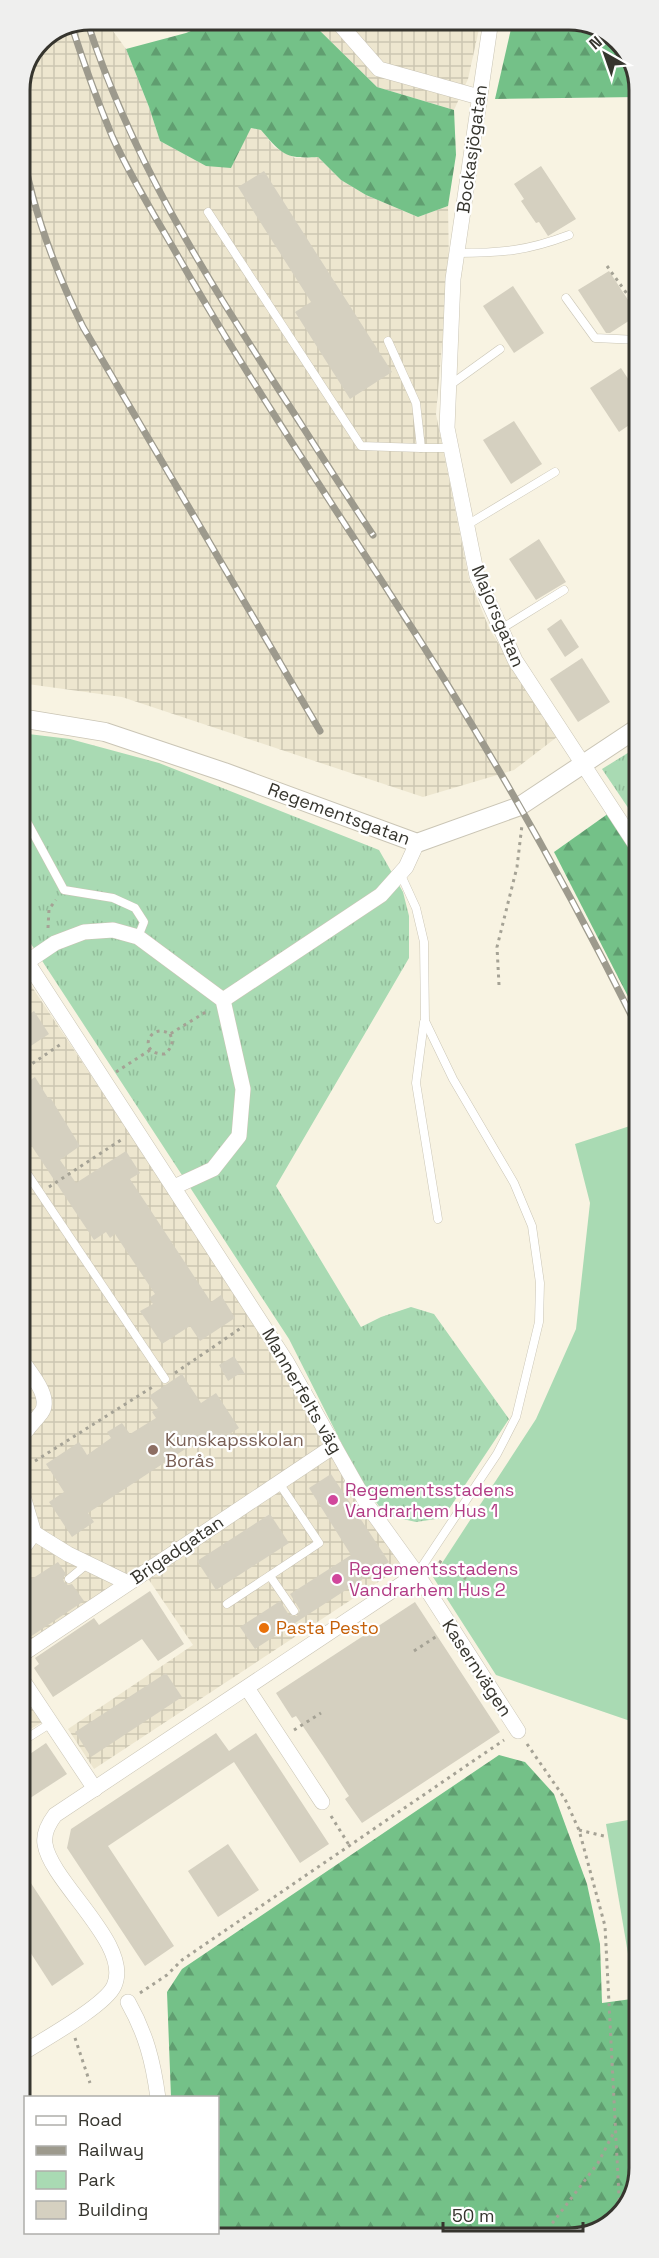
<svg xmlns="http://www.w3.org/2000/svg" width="659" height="2258" font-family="'Space Grotesk',sans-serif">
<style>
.industrial{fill:url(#industrial-grid)}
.grass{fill:url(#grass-tufts)}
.forest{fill:url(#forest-firs)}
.green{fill:#a9dab3}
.building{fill:#d5d0c0}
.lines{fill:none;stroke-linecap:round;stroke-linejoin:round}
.service-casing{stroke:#cac5b5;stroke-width:9}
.minor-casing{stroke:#cac5b5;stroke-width:16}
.tertiary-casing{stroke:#cac5b5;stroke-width:20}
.path{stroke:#a5a295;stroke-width:3;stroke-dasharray:3 4.5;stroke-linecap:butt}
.service{stroke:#fff;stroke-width:8}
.minor{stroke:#fff;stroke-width:15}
.tertiary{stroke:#fff;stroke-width:18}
.rail-casing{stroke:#9d9a8d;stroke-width:7}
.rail{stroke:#fff;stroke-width:4.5;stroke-dasharray:14;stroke-linecap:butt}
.education-dot{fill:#8d6e63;stroke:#fff;stroke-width:2}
.hotel-dot{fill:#d1479c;stroke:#fff;stroke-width:2}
.food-dot{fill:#e8710a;stroke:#fff;stroke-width:2}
.labels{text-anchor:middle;stroke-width:4.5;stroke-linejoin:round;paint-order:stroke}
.street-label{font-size:18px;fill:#36352e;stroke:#fff}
.education-label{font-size:18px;fill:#785e54;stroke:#fff;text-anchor:start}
.hotel-label{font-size:18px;fill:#b23c85;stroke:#fff;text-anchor:start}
.food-label{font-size:18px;fill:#c56008;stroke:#fff;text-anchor:start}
.rim{fill:none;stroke:#36352e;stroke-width:3}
</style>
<defs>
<pattern id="industrial-grid" width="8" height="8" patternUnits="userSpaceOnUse" patternTransform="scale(1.5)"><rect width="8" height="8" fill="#ede6cf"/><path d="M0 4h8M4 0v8" fill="none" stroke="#ccc6b2"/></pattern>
<pattern id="grass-tufts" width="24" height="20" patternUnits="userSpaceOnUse" patternTransform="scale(1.5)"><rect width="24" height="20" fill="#a9dab3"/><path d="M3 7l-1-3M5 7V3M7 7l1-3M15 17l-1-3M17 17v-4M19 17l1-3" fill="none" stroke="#92bc9a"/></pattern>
<pattern id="forest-firs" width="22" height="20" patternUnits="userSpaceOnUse" patternTransform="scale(1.5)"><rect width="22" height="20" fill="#74c188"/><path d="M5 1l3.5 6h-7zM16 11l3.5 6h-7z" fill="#609e70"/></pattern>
</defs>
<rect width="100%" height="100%" fill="#f8f3e2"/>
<g class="industrial">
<polygon points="90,20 108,20 113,31 126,49 149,107 160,141 206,166 251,128 262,130 274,147 295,158 318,157 341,180 366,195 418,217 448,206 449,265 436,414 469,579 490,630 557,737 514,770 423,797 122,697 20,683 20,90 40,40"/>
<polygon points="309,20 481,20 468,79 454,110 377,87"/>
<polygon points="20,969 203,1243 269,1350 378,1513 407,1563 94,1769 68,1729 193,1645 149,1580 138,1570 21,1650"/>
<polygon points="21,1686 44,1721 21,1735"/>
</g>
<g class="grass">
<polygon points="20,733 70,739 159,763 379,850 403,892 409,916 409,958 276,1186 361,1327 381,1317 411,1307 434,1314 509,1419 443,1518 416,1522 385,1515 357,1474 289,1339 20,927"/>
<polygon points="639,746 639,824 602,769"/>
</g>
<g class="forest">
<path d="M217,20H309L377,87L454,110L456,155L448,206L418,217L366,195L341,180L318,157C286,159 282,155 261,130L251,128L231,168L206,166L160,141L149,107L126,49L186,33Z"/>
<polygon points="513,20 578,20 616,37 638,76 638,97 495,99"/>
<polygon points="609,813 639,862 639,1018 554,852"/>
<polygon points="499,1755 525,1762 554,1794 587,1884 600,1944 602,2003 639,1998 639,2168 622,2214 583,2237 191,2238 189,2233 218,2232 218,2098 171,2097 167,1992 182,1969"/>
</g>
<g class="green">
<polygon points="639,1123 639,1724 496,1675 433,1577 536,1419 576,1329 590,1203 575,1144"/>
<polygon points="639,1818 639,1982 633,1983 606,1824"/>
</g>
<g class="building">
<polygon points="541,166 576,219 548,236 539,222 536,223 521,201 524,199 514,184"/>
<polygon points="264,171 392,372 350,399 295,312 311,302 238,187"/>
<polygon points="609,271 638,315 610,333 606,333 578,290"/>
<polygon points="513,286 544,333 514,353 483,306"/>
<polygon points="621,368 638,394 638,419 619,432 590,388"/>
<polygon points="514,421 542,464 511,484 483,440"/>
<polygon points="539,539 566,582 536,600 509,559"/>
<polygon points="561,619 579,647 565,657 547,629"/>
<polygon points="582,658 610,702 578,722 550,679"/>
<polygon points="34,1011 49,1034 20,1053 20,1021"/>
<polygon points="35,1077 48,1098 50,1097 80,1146 60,1160 76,1183 126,1151 140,1173 130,1179 211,1302 221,1295 235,1318 200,1341 190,1326 162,1344 140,1311 153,1304 149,1298 155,1294 115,1234 110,1238 106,1232 94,1240 27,1139 20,1143 20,1087"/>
<polygon points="234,1356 245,1374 239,1374 228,1381 219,1365"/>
<polygon points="182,1374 201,1403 216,1393 239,1428 217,1442 215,1441 210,1444 205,1436 88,1513 94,1522 72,1537 49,1502 64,1492 46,1464 79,1442 87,1455 111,1438 107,1432 122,1423 130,1434 156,1418 152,1412 158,1408 149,1396"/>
<polygon points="331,1474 389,1562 255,1649 240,1627 280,1601 289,1615 297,1616 300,1610 290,1594 351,1555 309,1488"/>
<polygon points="270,1514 289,1543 216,1590 197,1561"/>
<polygon points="58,1562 66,1574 63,1578 64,1582 68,1585 72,1584 84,1601 24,1641 21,1636 21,1586"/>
<polygon points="150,1591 184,1644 158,1661 142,1639 53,1697 34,1668 39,1664 35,1658 94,1618 99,1625"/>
<polygon points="415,1602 500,1732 362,1823 345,1799 349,1796 323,1756 296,1716 292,1718 276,1693"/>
<polygon points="166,1673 182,1697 91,1757 75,1732"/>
<polygon points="216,1733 229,1751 256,1733 329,1844 300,1863 234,1762 108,1846 174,1946 145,1966 67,1848 71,1829"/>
<polygon points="46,1743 67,1774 21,1804 21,1760"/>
<polygon points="228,1844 259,1890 218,1917 188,1871"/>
<polygon points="21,1868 84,1964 52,1986 21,1938"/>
</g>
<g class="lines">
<defs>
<g id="service">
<polyline points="208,212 361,446 421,448"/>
<path d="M457,253C501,253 527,251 569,235"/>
<polyline points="566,298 595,338 638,340"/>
<polyline points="388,341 416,403 421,448 451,448"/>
<polyline points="450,385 500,349"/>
<polyline points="467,525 555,472"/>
<polyline points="501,629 564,590"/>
<polyline points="20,809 64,890 113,898 135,908 144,922 138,937"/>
<polyline points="400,873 416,908 424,942 425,1021 453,1079 514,1183 532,1226 540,1283 539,1322 516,1417 497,1454 417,1574"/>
<polyline points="424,1022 416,1083 438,1219"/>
<polyline points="20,1163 165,1379"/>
<polyline points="270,1576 294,1611"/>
<polyline points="69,1579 87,1564"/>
<polyline points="227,1604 319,1543 279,1483"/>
<polyline points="21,1742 51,1723"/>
<polyline points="126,2232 127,2238"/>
</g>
<g id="minor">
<polyline points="336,20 379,69 479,97"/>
<polyline points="491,20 453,279 447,428 477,576 515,660 639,850"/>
<polyline points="20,951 286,1361 368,1506 417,1574 518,1731"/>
<polyline points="27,962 55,943 84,932 113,930 138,937 223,1000 243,1089 239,1136 213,1169 174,1187"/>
<polyline points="223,1000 381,895 406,867 417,843"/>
<path d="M20,1358C29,1372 53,1397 41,1413C34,1422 26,1429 20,1440"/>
<polyline points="20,1458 22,1493 34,1533"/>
<polyline points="34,1533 68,1554 128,1583"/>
<polyline points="20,1552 34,1533"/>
<polyline points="21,1655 334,1446"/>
<polyline points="21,1678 95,1789"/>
<polyline points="247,1688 322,1802"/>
<path d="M128,2002C146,2034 153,2061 158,2098"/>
<path d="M21,2054C41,2041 105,2006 114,1986C133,1945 51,1883 45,1844C43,1833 49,1823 55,1815L417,1574"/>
<polyline points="179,2232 181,2238"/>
</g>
<polyline id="tertiary" points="20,718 105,732 224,772 417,843 520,806 639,727"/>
</defs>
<use href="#service" class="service-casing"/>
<use href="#minor" class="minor-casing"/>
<use href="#tertiary" class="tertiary-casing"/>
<g class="path">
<polyline points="607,266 638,309"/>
<polyline points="48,928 49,909 56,900"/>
<polyline points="499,985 497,947 517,867 522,825"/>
<path d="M170,1034C174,1043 172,1047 165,1054C136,1055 149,1021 170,1034L209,1010"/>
<polyline points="20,1072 61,1044"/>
<polyline points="116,1072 150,1050"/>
<polyline points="49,1187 124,1138"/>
<polyline points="175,1373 244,1326"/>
<polyline points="35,1461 154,1386"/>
<polyline points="439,1561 466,1579"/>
<polyline points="414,1651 437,1636"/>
<polyline points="294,1730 321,1713"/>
<polyline points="527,1744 565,1799 579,1830 605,1926 620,2216"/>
<polyline points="331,1816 349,1845"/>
<polyline points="579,1830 608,1837"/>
<polyline points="140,1993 167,1975 182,1960 504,1740"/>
<polyline points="75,2038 90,2083"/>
<polyline points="546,2237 551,2225 598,2163 614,2132"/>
</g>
<use href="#service" class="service"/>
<use href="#minor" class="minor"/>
<use href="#tertiary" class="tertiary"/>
<defs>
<g id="rail">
<path d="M87,21C131,158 202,270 279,390C310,438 341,487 373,535"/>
<path d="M72,27C84,64 97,100 112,136C131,178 156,218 179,258C245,374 320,485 392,597C483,737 565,881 639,1031"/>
<path d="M20,136C30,203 53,266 83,327L320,731"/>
</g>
</defs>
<use href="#rail" class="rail-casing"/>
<use href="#rail" class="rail"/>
</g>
<circle class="education-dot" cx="153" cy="1450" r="6"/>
<g class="hotel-dot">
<circle cx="333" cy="1500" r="6"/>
<circle cx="337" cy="1579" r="6"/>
</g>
<circle class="food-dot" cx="264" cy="1628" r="6"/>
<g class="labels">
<g class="street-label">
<text transform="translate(472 149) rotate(-82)" y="6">Bockasjögatan</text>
<text transform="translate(498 616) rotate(67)" y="6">Majorsgatan</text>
<text transform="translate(339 814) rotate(20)" y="6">Regementsgatan</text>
<text transform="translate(302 1391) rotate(60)" y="6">Mannerfelts väg</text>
<text transform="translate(177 1550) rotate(-34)" y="6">Brigadgatan</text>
<text transform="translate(477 1668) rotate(57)" y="6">Kasernvägen</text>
</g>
<g class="education-label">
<text x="165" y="1446">Kunskapsskolan<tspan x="165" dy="21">Borås</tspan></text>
</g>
<g class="hotel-label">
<text x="345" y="1496">Regementsstadens<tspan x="345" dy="21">Vandrarhem Hus 1</tspan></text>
<text x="349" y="1575">Regementsstadens<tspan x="349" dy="21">Vandrarhem Hus 2</tspan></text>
</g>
<g class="food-label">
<text x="276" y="1634">Pasta Pesto</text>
</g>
</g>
<path d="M0 0H659V2258H0ZM90 30H569A60 60 0 0 1 629 90V2168A60 60 0 0 1 569 2228H90A60 60 0 0 1 30 2168V90A60 60 0 0 1 90 30Z" fill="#efefee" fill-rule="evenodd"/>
<path class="rim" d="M90 30H569A60 60 0 0 1 629 90V2168A60 60 0 0 1 569 2228H90A60 60 0 0 1 30 2168V90A60 60 0 0 1 90 30Z"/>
<rect x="24" y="2096" width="195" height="138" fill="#ffffff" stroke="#afaeab" stroke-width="1.5"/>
<rect x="36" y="2116" width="30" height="9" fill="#ffffff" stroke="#afaeab" stroke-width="1.5"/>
<text x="78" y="2126" font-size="18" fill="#36352e">Road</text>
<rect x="36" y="2146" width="30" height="9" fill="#9d9a8d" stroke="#afaeab" stroke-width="1.5"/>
<text x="78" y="2156" font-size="18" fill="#36352e">Railway</text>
<rect x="36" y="2171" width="30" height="18" fill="#a9dab3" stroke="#afaeab" stroke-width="1.5"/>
<text x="78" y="2186" font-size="18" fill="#36352e">Park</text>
<rect x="36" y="2201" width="30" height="18" fill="#d5d0c0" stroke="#afaeab" stroke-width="1.5"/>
<text x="78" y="2216" font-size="18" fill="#36352e">Building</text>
<g transform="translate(605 54) rotate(320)" stroke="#ffffff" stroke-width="4.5" paint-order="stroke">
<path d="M0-4.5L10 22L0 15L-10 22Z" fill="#36352e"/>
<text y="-9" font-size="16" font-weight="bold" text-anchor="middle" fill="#36352e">N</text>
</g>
<path d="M443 2222v9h140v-9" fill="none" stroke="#36352e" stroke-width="3"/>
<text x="452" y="2222" font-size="18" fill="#36352e" stroke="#ffffff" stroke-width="4.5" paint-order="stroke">50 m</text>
</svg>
